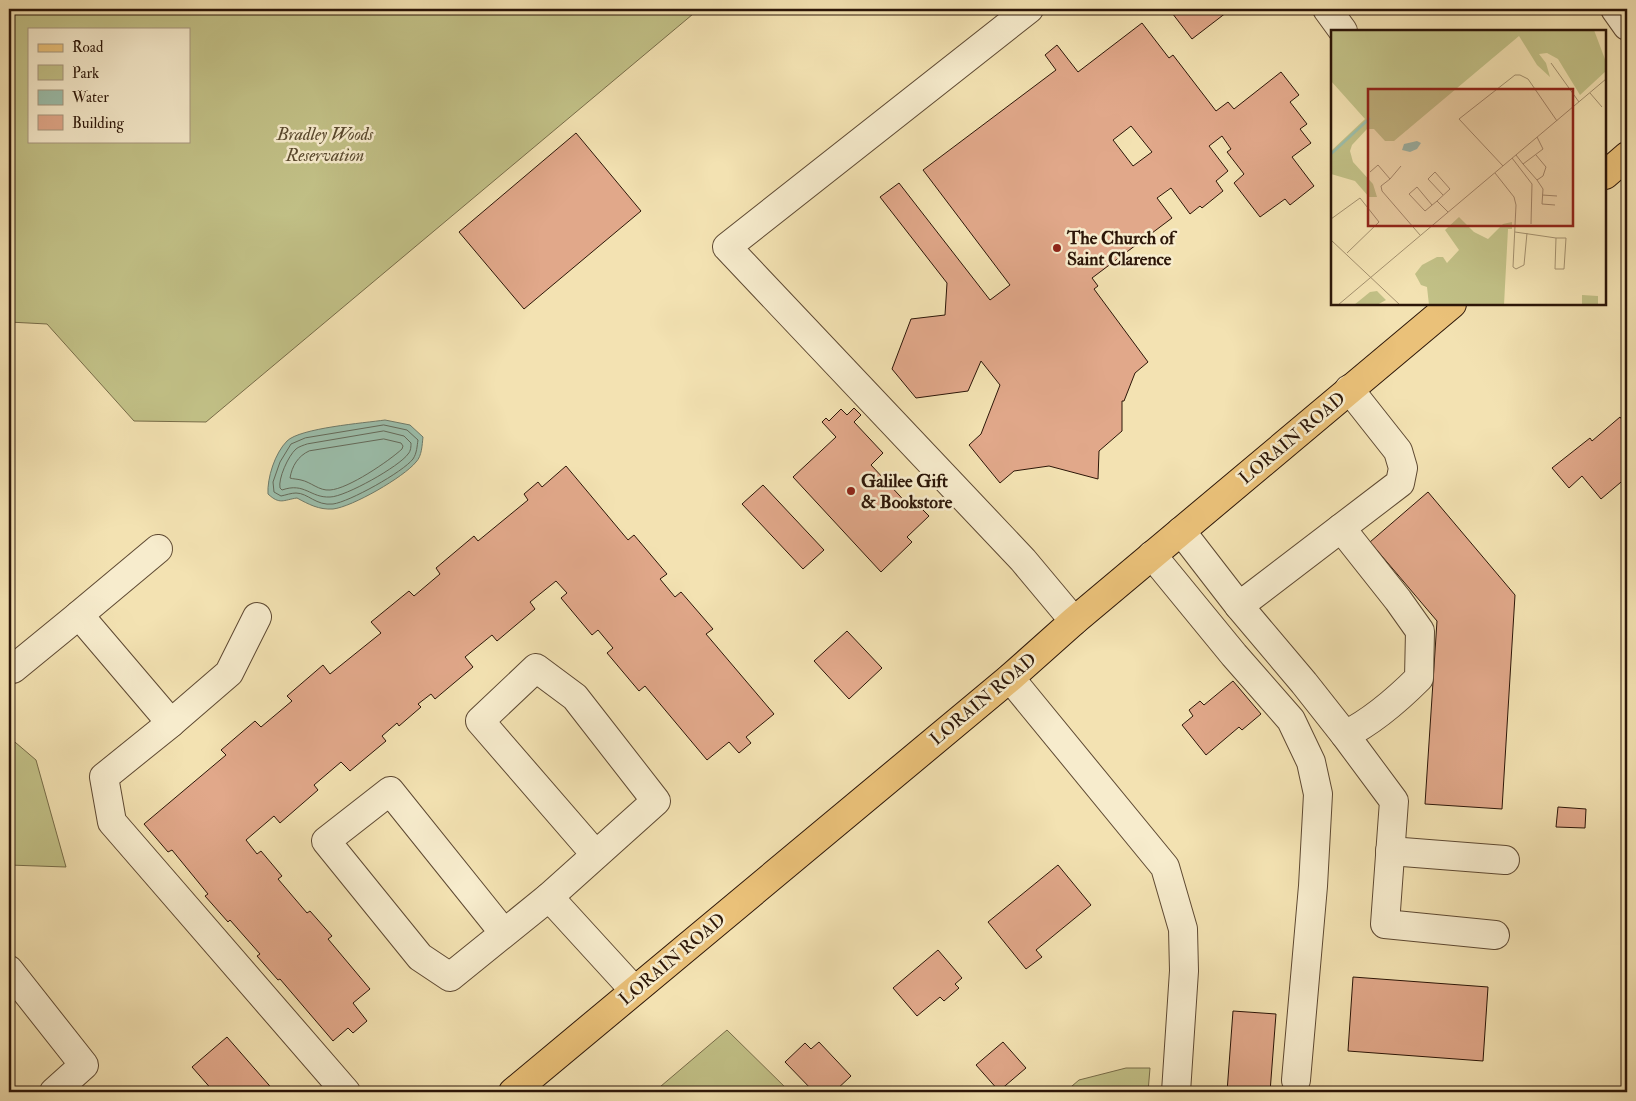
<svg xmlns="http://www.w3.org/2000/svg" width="1636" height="1101" font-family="'IM FELL Double Pica',serif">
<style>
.green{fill:#c2c187;stroke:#776c48;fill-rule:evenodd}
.water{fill:#9bbeab;stroke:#6f7b6a}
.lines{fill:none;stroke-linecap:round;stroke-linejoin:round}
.shore{stroke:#646a5a;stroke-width:1}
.stream{stroke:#6f7b6a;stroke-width:9}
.building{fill:#e1a88a;stroke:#2c1608;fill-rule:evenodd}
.minor-casing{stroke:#5e4932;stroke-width:30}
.major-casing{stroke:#2c1608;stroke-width:30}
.minor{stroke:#f7eccd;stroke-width:28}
.major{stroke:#eac179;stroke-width:28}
.poi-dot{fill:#8f2418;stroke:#f7eccd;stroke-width:2}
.labels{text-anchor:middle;stroke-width:5;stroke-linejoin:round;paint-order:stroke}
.park-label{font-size:18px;font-style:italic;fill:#59492e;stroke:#f7eccd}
.poi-label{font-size:18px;font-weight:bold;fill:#2c1608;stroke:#f7eccd;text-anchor:start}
.street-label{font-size:18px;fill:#2c1608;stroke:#f7eccd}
.inset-river{fill:none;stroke:#9bbeab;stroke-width:2.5}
.inset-road{fill:none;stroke:#a3906e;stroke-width:1}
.view{fill:#8f2418;fill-opacity:0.15;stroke:#8f2418;stroke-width:2.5}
.inset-edge{fill:none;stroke:#2c1608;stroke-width:2.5}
</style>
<rect width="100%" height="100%" fill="#f3e2b2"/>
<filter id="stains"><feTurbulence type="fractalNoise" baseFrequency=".004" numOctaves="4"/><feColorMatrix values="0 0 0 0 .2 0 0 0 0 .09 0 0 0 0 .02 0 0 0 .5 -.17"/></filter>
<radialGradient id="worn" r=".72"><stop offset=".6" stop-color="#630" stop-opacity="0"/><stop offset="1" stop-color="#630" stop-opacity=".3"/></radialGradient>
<g class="green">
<path d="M9,9H699L206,422L134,421L47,324L9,322ZM29,29H189V141H29Z"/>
<polygon points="9,737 36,760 66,867 9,865"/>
<polygon points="727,1030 790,1092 654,1092"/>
<polygon points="1126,1068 1150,1068 1148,1092 1065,1092 1079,1080"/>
</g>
<path class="water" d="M385,420L410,425L423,437C422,445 422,456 416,462C404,477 352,507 333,509C319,510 308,504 297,498C283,500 280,505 268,494C267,478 275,453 287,441C300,428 364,423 385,420Z"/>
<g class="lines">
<g class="shore">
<path d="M384,425L407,430L418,440C417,446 417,453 413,459C403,472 349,502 333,504C316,506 308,493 296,493C291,493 286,495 281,496L274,492L273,482L280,462L291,444L305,438Z"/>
<path d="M384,431L404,436L411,443C411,446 411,451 408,454C400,466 345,497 330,497C310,498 305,482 282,490L280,488C278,479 288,456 296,449C298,447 304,445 307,444Z"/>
<path d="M384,439L401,443L403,446L402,449C389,461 348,489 330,490C319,491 311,482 301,480C297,479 293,479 290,478C292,466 298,456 309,451Z"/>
</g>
<polyline class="stream" points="9,239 9,238"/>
</g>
<g class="building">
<polygon points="1169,9 1231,9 1192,39"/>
<path d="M1142,23L1169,58L1173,55L1216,111L1228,102L1234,109L1281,72L1299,95L1290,102L1307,124L1300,129L1311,143L1292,157L1314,186L1290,205L1285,199L1260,217L1234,183L1244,174L1227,152L1231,149L1222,136L1209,146L1228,171L1216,181L1223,191L1202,208L1200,206L1190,214L1171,188L1157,198L1172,218L1092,278L1098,286L1094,289L1148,362L1135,373L1124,401H1122V431L1099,451L1098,479L1049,466L1014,471L1000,483L969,445L981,434L1000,385L981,361L968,391L916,398L892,369L911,319L945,315L947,283L880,197L899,183L990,300L1010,285L923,170L1056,70L1045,55L1057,45L1078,72ZM1131,126L1152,152L1133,166L1113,140Z"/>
<polygon points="576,133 641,211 524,309 459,232"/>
<polygon points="854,408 861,415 854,422 883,453 871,465 913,510 918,505 929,516 907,537 912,542 881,572 793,477 836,437 822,422 826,418 829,421 841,409 847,415"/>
<polygon points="1620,417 1627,426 1627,443 1625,445 1627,448 1627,477 1601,499 1582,476 1569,488 1552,468 1590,438 1592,441"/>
<polygon points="566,466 628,540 634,535 667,574 660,579 675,597 681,592 713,629 706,634 774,714 746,737 751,743 739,753 729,742 707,760 645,686 639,691 607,653 613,648 598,630 592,635 561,598 567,593 556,581 530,602 535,609 497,641 492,635 465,657 473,667 435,699 431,694 418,704 421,707 399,726 397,723 382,736 386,741 350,771 341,762 314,785 318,790 280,823 274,816 246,840 257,854 261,851 282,876 278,879 307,913 310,911 332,936 328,939 370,989 353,1003 367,1021 353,1033 348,1028 333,1041 280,979 278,980 257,956 260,954 230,920 228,922 205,896 208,894 172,850 168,852 144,824 226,755 221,750 255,721 261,727 292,701 287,696 323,665 330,674 381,633 371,622 409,591 414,596 440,574 436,568 474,536 478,541 528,500 524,494 538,482 542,487"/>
<polygon points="763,485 824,550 803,569 742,504"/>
<polygon points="1428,492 1515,595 1502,809 1425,804 1437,621 1370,542"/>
<polygon points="847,631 882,668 849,699 814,661"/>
<polygon points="1233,681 1261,714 1242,730 1239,727 1206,755 1182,725 1193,716 1189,710 1200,701 1204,705"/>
<polygon points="1558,807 1586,809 1585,828 1556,827"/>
<polygon points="1058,865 1091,905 1036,950 1042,957 1026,969 988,922"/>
<polygon points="938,950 962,978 955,984 959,988 944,1001 940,997 917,1016 893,988"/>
<polygon points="1353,977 1488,987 1483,1061 1348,1051"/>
<polygon points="1233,1011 1276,1014 1270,1092 1227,1092"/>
<polygon points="227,1037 275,1092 214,1092 192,1067"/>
<polygon points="819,1042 851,1076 834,1092 814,1092 785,1062 805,1043 811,1049"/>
<polygon points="1003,1042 1026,1068 999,1091 976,1065"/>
</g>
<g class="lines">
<defs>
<g id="minor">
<polyline points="1029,9 727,247 1023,560 1074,621"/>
<polyline points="1327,9 1343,31"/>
<polyline points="1615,9 1627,26"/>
<polyline points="1181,531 1239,606 1400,483 1403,468 1398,451 1349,389"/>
<polyline points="1152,555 1234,655 1291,720 1311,762 1318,794 1313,886 1296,1080"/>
<path d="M1239,606L1304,683L1345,735C1373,721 1397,700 1419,678L1420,631L1398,600L1341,528"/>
<polyline points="79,615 158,549"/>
<polyline points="13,669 79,615 171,723 104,777 112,822 346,1092"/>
<polyline points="1010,678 1165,867 1183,929 1184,971 1176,1092"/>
<polyline points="171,723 229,673 257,617"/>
<polyline points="1345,735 1394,801 1385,924 1495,935"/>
<polyline points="1390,851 1505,860"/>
<polyline points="549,897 656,801 575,697 536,668 480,721 596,855"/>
<polyline points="504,933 390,791 326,841 420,957 450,977 549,897 634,990"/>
<polyline points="9,970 84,1065 54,1092"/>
</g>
<g id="major">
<polyline points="1605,175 1627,156"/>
<polyline points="513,1092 1010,678 1074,621 1452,304"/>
</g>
</defs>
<use href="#minor" class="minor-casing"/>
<use href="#major" class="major-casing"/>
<use href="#minor" class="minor"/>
<use href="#major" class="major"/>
</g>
<g class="poi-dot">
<circle cx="1057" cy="248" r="5"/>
<circle cx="851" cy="491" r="5"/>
</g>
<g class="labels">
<g class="park-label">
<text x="325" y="140">Bradley Woods<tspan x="325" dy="21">Reservation</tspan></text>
</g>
<g class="poi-label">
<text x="1067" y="244">The Church of<tspan x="1067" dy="21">Saint Clarence</tspan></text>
<text x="861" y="487">Galilee Gift<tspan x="861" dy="21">&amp; Bookstore</tspan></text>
</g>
<g class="street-label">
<text transform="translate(1292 438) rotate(-40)" y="6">LORAIN ROAD</text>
<text transform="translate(983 699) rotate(-40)" y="6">LORAIN ROAD</text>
<text transform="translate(672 959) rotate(-40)" y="6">LORAIN ROAD</text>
</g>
</g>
<g transform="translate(1331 30)">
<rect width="275" height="275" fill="#f3e2b2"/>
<path d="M0,0H263L275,32V41L249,65L227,29L216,23L208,24L215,33L219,47L206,35L188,6L63,111H54L43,99H36L21,115L19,121L22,132L42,154L46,167H38L24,151L0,144V121L34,89L0,51ZM128,187L143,202L157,209L172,194L181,192V199H177L173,275H98L96,257L90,255L84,244L91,235L106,227H112L116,233L128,220L114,200ZM46,261L55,270L46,275H23L39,262ZM251,265L267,266V275H251Z" fill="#c2c187"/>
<path d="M86,111L90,113L86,119L79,122L71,120L73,114Z" fill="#9bbeab"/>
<path class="inset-river" d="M0,124L39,88"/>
<path class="inset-road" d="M220,33L248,72M259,63L271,77M185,125L192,134L212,119L206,107M181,128L201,154L200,194M192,134L206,150L212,146L215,137L205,125M172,136L128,89L184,45H189L197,49L226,91M39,142L47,135L59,149L50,156L51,161L89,205M164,143L183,167L185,175L182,237L185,239L193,235L196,203M59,149L70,136M206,150L212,159L211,174L224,175M211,165L226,166M106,171L119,159L104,142L97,149L112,165M101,175L86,157L78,164L94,181L106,171L117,182M0,189L29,168L48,192L16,223M184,202L225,208L224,239H233L235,208H225M0,210L69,275M7,275L275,49"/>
<path class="view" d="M37,59H242V196H37Z"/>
<rect width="275" height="275" class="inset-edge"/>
</g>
<rect width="1636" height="1101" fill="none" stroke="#f3e2b2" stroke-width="30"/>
<rect x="10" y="10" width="1616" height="1081" fill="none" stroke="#2c1608" stroke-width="2.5"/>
<rect x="15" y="15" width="1606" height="1071" fill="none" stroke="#2c1608"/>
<rect x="28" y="28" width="162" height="115" fill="#f7eccd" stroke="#a6967e"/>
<rect x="38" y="44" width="25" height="8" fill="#eac179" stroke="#a6967e"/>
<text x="72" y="52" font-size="15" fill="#2c1608">Road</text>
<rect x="38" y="65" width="25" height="15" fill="#c2c187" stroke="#a6967e"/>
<text x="72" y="78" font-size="15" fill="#2c1608">Park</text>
<rect x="38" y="90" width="25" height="15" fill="#9bbeab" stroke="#a6967e"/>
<text x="72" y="102" font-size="15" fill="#2c1608">Water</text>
<rect x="38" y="115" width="25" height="15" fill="#e1a88a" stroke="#a6967e"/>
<text x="72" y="128" font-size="15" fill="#2c1608">Building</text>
<rect width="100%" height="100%" filter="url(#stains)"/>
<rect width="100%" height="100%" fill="url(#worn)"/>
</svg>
